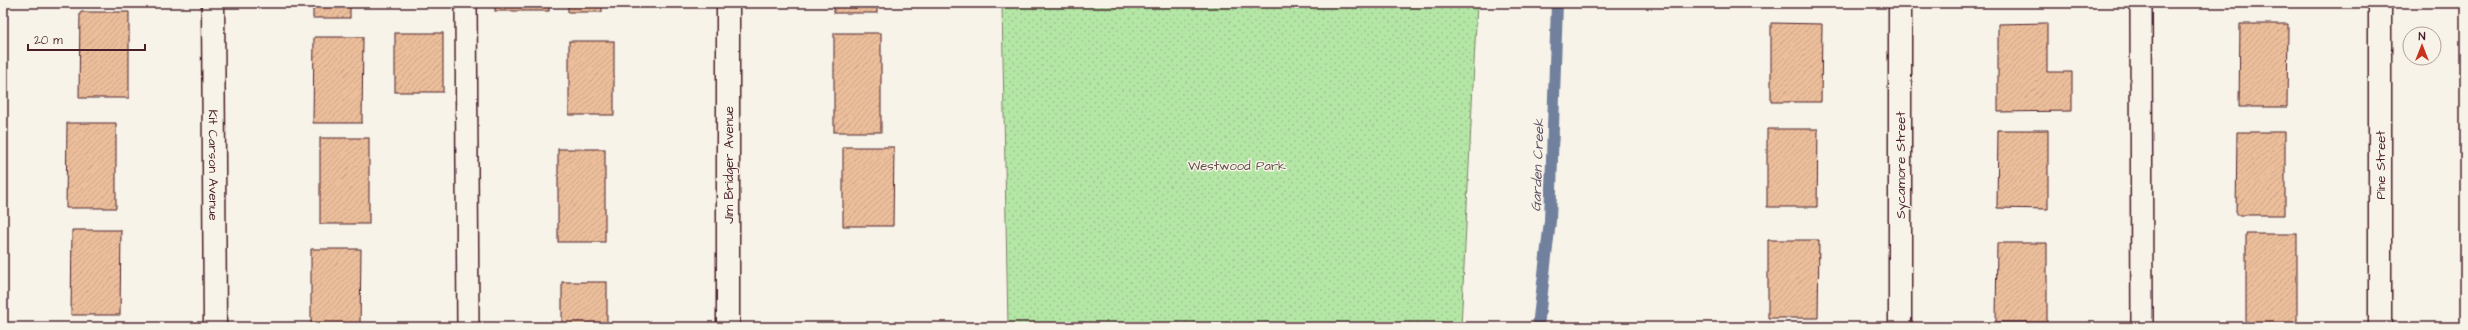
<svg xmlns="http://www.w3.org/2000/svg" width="2468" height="330" font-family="'Architects Daughter',sans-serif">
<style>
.park{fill:url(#park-dots);stroke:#7f8268}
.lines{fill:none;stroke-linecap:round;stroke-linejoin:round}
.stream{stroke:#71809d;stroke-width:12}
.building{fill:url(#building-hatch);stroke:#4a1f2b}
.lane-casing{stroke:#4a1f2b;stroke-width:24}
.street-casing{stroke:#4a1f2b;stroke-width:25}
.lane{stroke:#f7f3e8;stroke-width:21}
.street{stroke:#f7f3e8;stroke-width:22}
.labels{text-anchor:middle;stroke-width:3;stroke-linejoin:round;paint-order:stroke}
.street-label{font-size:13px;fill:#4a1f2b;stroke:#f7f3e8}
.park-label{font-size:13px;fill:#64514a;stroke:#f7f3e8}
.water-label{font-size:14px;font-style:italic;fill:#5e5064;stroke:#f7f3e8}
</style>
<defs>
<pattern id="park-dots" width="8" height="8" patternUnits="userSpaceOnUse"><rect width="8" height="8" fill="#b4e6a6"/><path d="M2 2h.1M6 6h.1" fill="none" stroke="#9cc58f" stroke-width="1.8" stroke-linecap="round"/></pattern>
<pattern id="building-hatch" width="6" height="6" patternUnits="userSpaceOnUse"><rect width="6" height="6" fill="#ecbe9b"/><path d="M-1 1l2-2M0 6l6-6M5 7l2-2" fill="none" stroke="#cca386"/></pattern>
</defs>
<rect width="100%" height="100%" fill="#f7f3e8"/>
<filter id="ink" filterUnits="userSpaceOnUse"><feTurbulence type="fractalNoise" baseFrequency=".025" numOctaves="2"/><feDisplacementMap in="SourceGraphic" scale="8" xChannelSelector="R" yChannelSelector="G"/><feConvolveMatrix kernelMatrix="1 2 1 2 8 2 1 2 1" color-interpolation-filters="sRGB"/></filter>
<g filter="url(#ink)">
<polygon class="park" points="1002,3 1477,3 1461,327 1008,327"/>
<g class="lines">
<polyline class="stream" points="1538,327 1550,221 1557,3"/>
</g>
<g class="building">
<rect x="313" y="3" width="37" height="15"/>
<rect x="495" y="3" width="54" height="8"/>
<rect x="568" y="3" width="34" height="9"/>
<rect x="834" y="3" width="43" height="10"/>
<polygon points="1706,3 1816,3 1816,6 1706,7"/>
<polygon points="80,12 129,12 129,98 79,98"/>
<polygon points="1771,23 1822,24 1821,102 1771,102"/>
<polygon points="2047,23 2047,72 2072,72 2072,111 1998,112 1998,24"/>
<polygon points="2240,24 2288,24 2287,107 2239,107"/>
<rect x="395" y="33" width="48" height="59"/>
<rect x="834" y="33" width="47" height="99"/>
<polygon points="314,37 363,37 362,123 313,123"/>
<rect x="569" y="41" width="45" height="74"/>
<polygon points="67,123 116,123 116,208 66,208"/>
<polygon points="1767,129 1818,129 1817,207 1767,207"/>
<polygon points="1998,130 2048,130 2048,209 1997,208"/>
<polygon points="2237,132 2285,132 2285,215 2236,215"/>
<rect x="320" y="138" width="49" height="86"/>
<polygon points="843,147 894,147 893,226 843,226"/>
<rect x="558" y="149" width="47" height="93"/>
<polygon points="72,230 121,230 120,315 71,315"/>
<rect x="2246" y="234" width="51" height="93"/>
<polygon points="1768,240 1819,240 1818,318 1768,318"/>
<polygon points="1997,243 2047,243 2047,322 1996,322"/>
<polygon points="311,249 361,249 360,327 311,327"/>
<rect x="562" y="282" width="45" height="45"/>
</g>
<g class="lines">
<defs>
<g id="lane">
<polyline points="466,3 468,327"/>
<polyline points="2141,3 2142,327"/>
</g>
<g id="street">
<path id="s1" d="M213,3L215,327"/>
<polyline points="728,3 728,327"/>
<polyline points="1900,3 1900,327"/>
<polyline points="2380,3 2380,327"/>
</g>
</defs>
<use href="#lane" class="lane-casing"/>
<use href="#street" class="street-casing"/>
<use href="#lane" class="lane"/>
<use href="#street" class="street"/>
</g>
</g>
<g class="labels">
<g class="street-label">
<text dy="5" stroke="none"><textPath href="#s1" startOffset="162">Kit Carson Avenue</textPath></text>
<text transform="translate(728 165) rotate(-90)" y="5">Jim Bridger Avenue</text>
<text transform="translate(1900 165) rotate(-90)" y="5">Sycamore Street</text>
<text transform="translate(2380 165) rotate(-90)" y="5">Pine Street</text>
</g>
<g class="park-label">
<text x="1237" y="170">Westwood Park</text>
</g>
<g class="water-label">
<text transform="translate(1537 165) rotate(-88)" y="5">Garden Creek</text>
</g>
</g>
<rect width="2468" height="330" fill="none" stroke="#f7f3e8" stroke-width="16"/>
<rect x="8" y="8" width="2452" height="314" fill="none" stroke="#4a1f2b" stroke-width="1.5" filter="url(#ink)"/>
<g transform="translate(2422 46)"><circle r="19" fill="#f7f3e8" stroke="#b29e9c"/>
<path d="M0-3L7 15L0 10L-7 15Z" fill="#c8321e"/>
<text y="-6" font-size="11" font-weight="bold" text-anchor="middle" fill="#4a1f2b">N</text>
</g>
<path d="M28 44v6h117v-6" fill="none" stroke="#4a1f2b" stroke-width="2"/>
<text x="34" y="44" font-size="12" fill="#4a1f2b" stroke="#f7f3e8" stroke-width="3" paint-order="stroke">20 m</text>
</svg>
